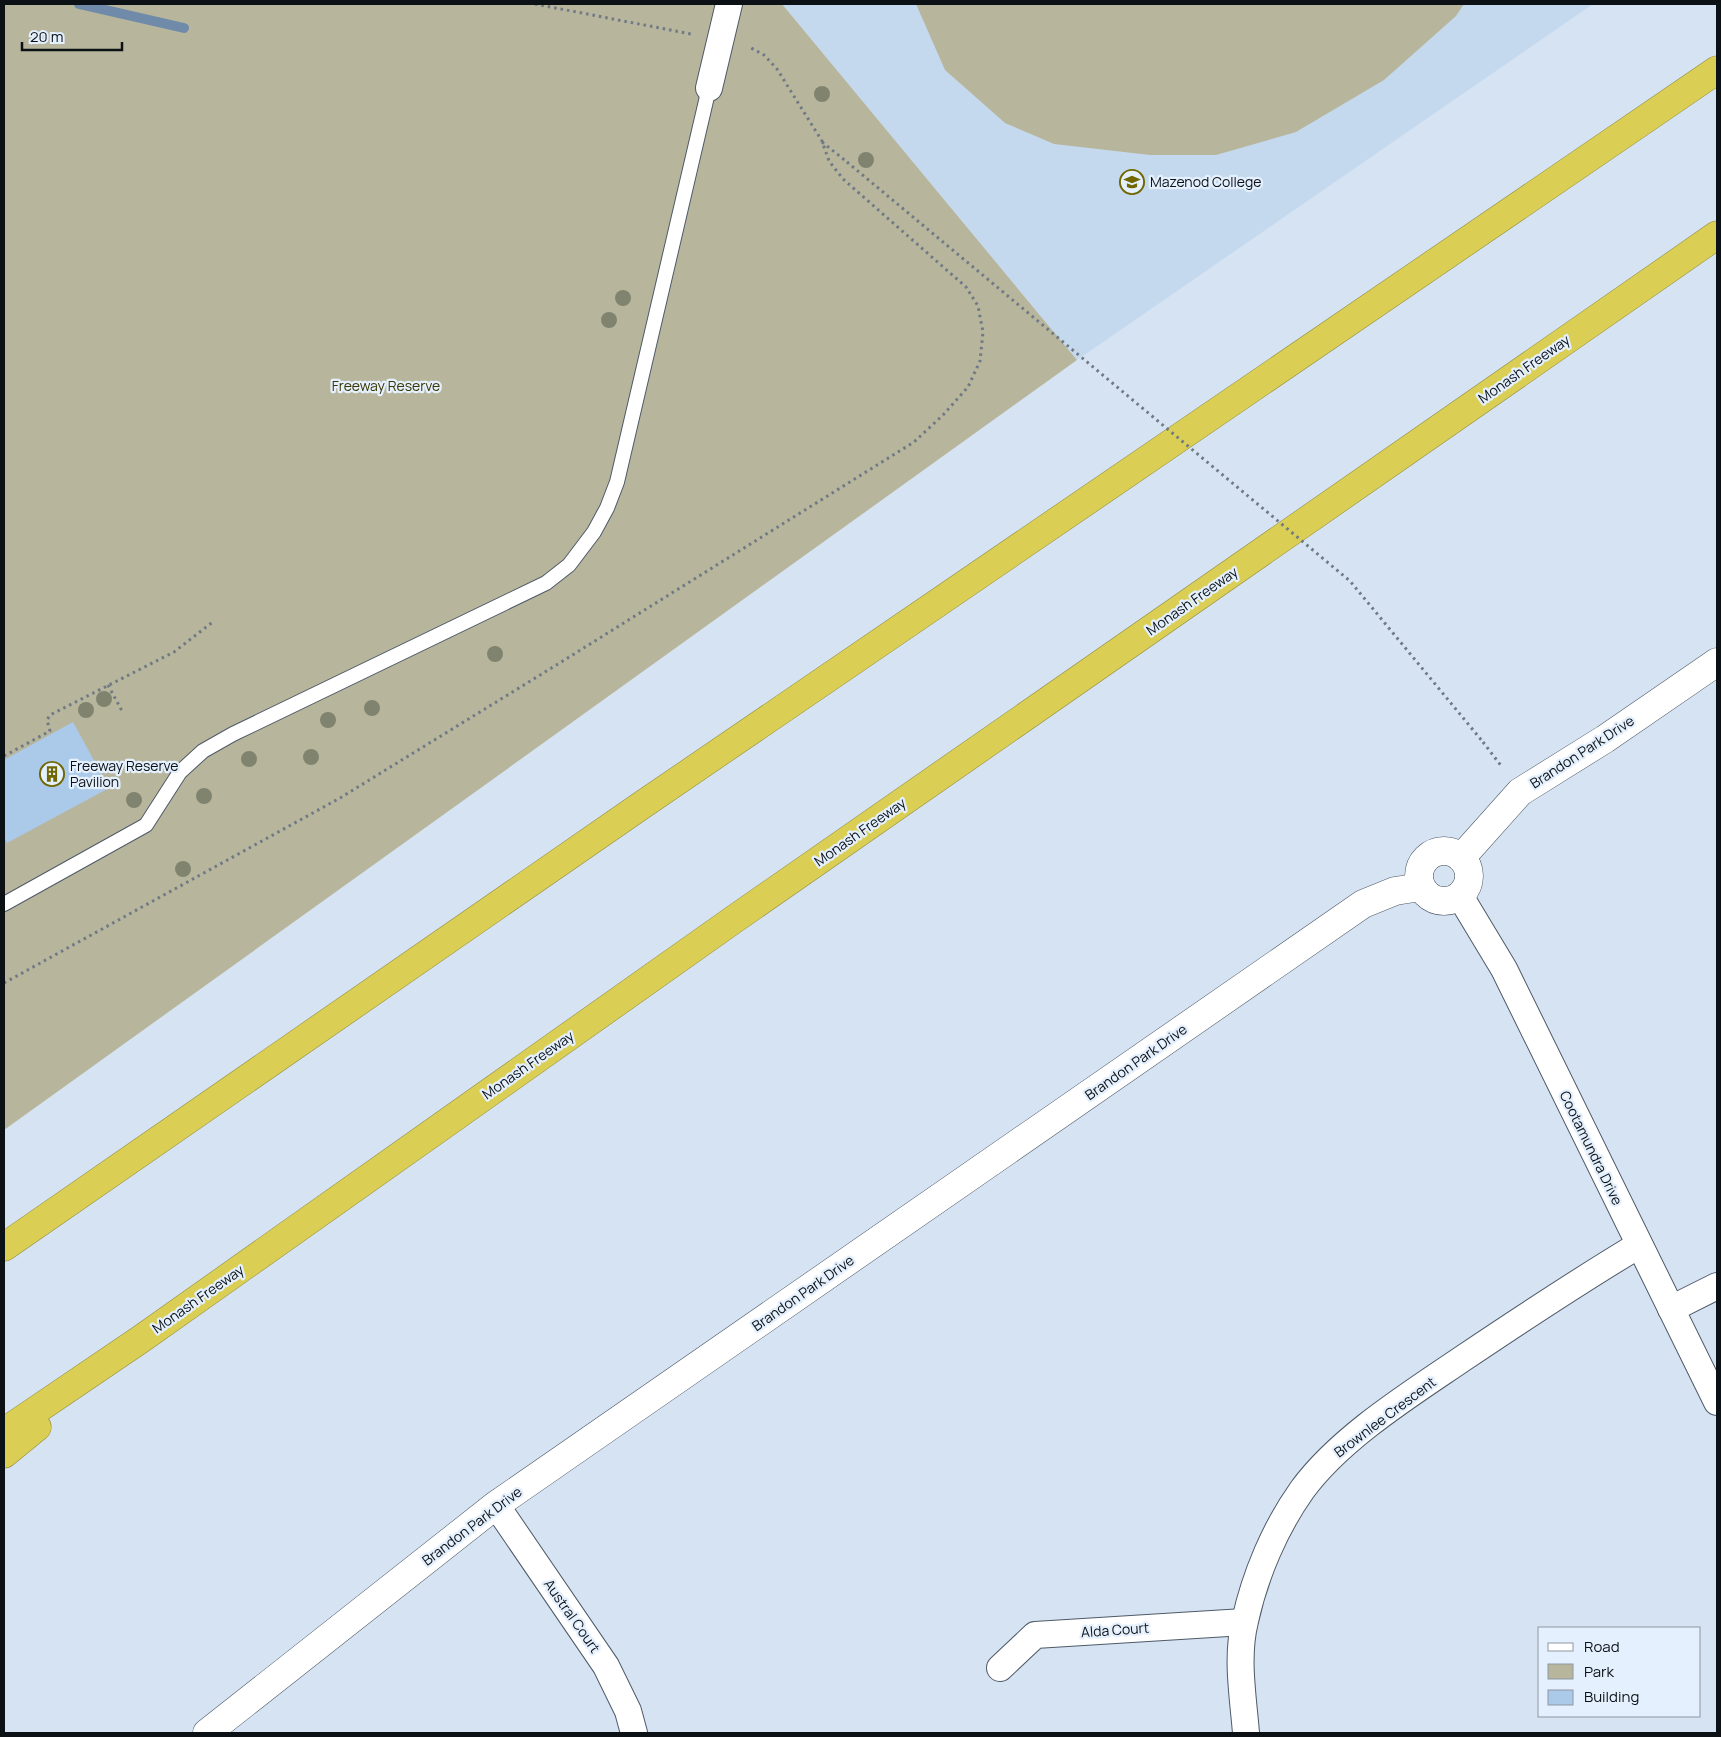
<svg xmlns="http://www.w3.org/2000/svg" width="1721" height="1737" font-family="Manrope,sans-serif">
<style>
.built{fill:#c5d9ee}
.green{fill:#b7b69d}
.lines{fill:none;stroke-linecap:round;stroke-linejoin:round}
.stream{stroke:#6f8ba9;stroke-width:10}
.building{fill:#abc9e9}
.service-casing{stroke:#4e5a67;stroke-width:16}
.minor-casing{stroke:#4e5a67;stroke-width:28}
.tertiary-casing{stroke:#4e5a67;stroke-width:29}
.motorway-casing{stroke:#928c3e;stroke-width:29}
.path{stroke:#707984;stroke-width:3;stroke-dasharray:2.5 4;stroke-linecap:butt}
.service{stroke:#fff;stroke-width:14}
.minor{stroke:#fff;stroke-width:26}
.tertiary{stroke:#fff;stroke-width:28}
.motorway{stroke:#dacf54;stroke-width:28}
.path-bridge{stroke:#707984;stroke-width:3;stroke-dasharray:2.5 4;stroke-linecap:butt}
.tree{fill:#80846e}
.labels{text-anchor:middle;stroke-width:4.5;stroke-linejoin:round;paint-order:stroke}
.poi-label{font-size:14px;fill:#0c1116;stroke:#e4f0fd;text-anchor:start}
.street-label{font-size:14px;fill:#0c1116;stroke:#e4f0fd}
.park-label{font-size:14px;fill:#3b3602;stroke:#e4f0fd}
</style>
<rect width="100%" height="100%" fill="#d5e3f3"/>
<polygon class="built" points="782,4 1593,4 1077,360"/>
<g class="green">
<polygon points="4,4 782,4 1077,360 4,1130"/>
<polygon points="916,4 1464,4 1456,16 1384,80 1296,132 1216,155 1150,155 1054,144 1005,123 945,70"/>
</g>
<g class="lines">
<polyline class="stream" points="79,4 184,28"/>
</g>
<polygon class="building" points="73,722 109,788 7,843 4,837 4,760"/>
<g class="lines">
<defs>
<polyline id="service" points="4,904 146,825 180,772 203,751 233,734 546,583 569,565 594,532 607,508 617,482 709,88"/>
<g id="minor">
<polyline points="709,88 729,4"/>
<polyline points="1460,896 1504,969 1717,1402"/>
<polyline points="1671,1309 1717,1286"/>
<polyline points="496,1505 606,1666 628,1711 634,1733"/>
<polyline points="1000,1668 1035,1635 1244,1622"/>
<path d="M1246,1733C1243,1696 1236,1657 1245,1621C1255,1575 1275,1528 1302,1490C1340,1438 1409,1395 1462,1359C1520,1320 1579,1281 1639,1245"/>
</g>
<g id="tertiary">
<circle cx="1444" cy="876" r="25"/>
<polyline points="1461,858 1520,792 1605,739 1717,662"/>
<polyline points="207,1733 496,1505 1363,904 1395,891 1421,887"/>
</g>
<g id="motorway">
<polyline points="4,1247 642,805 1717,70"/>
<polyline points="4,1432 141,1339 733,920 1717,235"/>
<polyline points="4,1454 37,1427"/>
</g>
</defs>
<use href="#service" class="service-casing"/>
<use href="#minor" class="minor-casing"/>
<use href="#tertiary" class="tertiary-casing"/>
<use href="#motorway" class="motorway-casing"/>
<g class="path">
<polyline points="535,4 691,34"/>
<polyline points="822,142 847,162"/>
<polyline points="108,685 122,711"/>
<polyline points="1483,742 1502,767"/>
<polyline points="4,756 50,731 47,720 50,715 174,652 214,621"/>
<polyline points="4,983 340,798 558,664 914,442 943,415 968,387 980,361 983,332 978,306 966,287 843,179 829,161 822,141 777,69 764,55 751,48"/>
</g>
<use href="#service" class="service"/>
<use href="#minor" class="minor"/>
<use href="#tertiary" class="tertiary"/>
<use href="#motorway" class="motorway"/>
<polyline class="path-bridge" points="847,162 1350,581 1483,742"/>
</g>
<g class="tree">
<circle cx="822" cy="94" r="8"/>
<circle cx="866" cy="160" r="8"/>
<circle cx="623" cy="298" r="8"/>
<circle cx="609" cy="320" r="8"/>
<circle cx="495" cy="654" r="8"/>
<circle cx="104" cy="699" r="8"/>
<circle cx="372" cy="708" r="8"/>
<circle cx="86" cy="710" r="8"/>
<circle cx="328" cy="720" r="8"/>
<circle cx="311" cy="757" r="8"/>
<circle cx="249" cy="759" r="8"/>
<circle cx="204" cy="796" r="8"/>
<circle cx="134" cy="800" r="8"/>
<circle cx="183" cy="869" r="8"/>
</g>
<defs>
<symbol id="school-ring" viewBox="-11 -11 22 22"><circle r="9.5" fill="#e4f0fd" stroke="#706700" stroke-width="1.5"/><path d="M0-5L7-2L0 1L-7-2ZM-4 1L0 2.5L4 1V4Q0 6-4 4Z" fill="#706700"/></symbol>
<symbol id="building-ring" viewBox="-11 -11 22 22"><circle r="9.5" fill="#e4f0fd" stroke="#706700" stroke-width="1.5"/><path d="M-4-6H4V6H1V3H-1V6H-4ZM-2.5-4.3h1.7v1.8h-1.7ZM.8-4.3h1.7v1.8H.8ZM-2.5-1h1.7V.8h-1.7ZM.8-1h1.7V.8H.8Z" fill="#706700"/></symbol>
</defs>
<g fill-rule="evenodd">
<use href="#school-ring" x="1118" y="168" width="28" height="28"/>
<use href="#building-ring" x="38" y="760" width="28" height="28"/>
</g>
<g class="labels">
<g class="poi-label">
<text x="1150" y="187">Mazenod College</text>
<text x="70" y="771">Freeway Reserve<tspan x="70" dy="16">Pavilion</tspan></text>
</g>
<g class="street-label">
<text transform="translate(1524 369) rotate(-35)" y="5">Monash Freeway</text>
<text transform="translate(1192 601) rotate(-35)" y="5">Monash Freeway</text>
<text transform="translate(1582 752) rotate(-33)" y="5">Brandon Park Drive</text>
<text transform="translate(860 832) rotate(-35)" y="5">Monash Freeway</text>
<text transform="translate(1136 1062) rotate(-35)" y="5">Brandon Park Drive</text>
<text transform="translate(528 1065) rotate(-35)" y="5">Monash Freeway</text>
<text transform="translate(1591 1148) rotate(64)" y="5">Cootamundra Drive</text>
<text transform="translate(803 1293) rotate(-35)" y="5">Brandon Park Drive</text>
<text transform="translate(198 1299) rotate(-35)" y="5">Monash Freeway</text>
<text transform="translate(1385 1417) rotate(-37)" y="5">Brownlee Crescent</text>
<text transform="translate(472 1526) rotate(-37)" y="5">Brandon Park Drive</text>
<text transform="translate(572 1616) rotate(55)" y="5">Austral Court</text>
<text transform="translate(1115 1630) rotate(-4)" y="5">Alda Court</text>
</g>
<g class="park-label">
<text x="386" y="391">Freeway Reserve</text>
</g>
</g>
<rect width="1721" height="1737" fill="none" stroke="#0c1116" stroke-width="10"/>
<rect x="1538" y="1627" width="162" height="90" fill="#e4f0fd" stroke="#8e97a1"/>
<rect x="1548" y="1643" width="25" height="8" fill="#ffffff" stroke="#8e97a1"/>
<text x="1584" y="1652" font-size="15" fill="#0c1116">Road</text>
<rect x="1548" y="1664" width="25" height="15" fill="#b7b69d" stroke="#8e97a1"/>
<text x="1584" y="1677" font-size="15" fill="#0c1116">Park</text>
<rect x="1548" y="1690" width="25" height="15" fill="#abc9e9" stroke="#8e97a1"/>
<text x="1584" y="1702" font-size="15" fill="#0c1116">Building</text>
<path d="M22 42v8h100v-8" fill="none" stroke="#0c1116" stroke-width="2.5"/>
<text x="30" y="42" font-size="15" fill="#0c1116" stroke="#e4f0fd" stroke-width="4" paint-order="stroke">20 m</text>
</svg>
